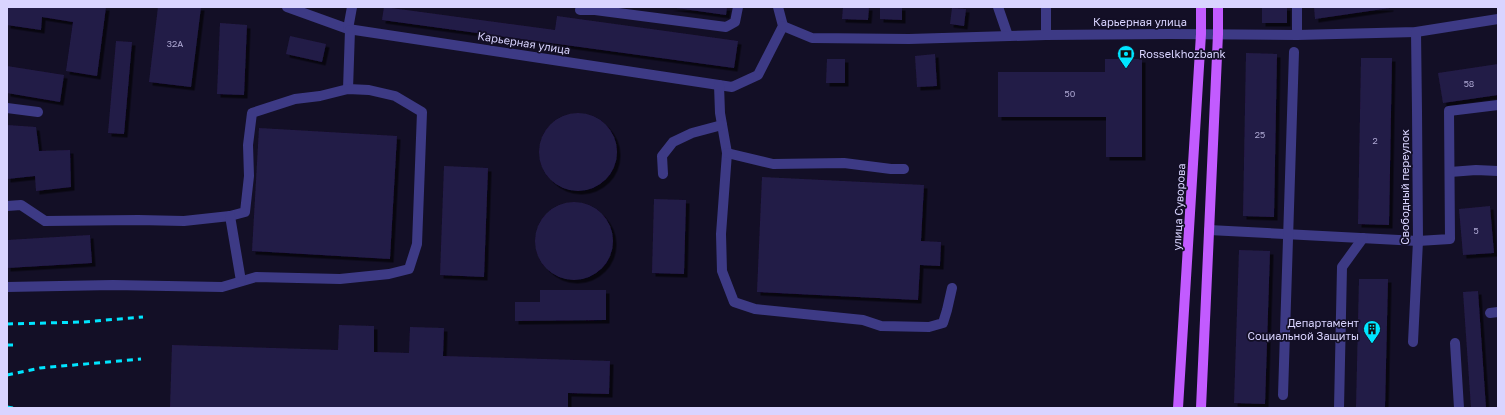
<svg xmlns="http://www.w3.org/2000/svg" width="1505" height="415" font-family="'Golos Text',sans-serif">
<style>
.building{fill:#241b47;filter:url(#shadow)}
.lines{fill:none;stroke-linecap:round;stroke-linejoin:round}
.minor{stroke:#3d3a85;stroke-width:10}
.major{stroke:#c25bff;stroke-width:10}
.rail{stroke:#00e5ff;stroke-width:3;stroke-dasharray:6 5;stroke-linecap:butt}
.labels{text-anchor:middle;stroke-width:3.5;stroke-linejoin:round;paint-order:stroke}
.number-label{font-size:9px;fill:#aca6d1}
.street-label{font-size:11px;fill:#d9d4ff;stroke:#130f26}
.poi-label{font-size:11px;fill:#d9d4ff;stroke:#130f26;text-anchor:start}
</style>
<defs>
<filter id="shadow"><feDropShadow dx="3.5" dy="3.5" stdDeviation="0" flood-color="#0009"/></filter>
</defs>
<rect width="100%" height="100%" fill="#130f26"/>
<g class="building">
<polygon points="7,7 106,7 97,76 66,71 73,22 42,17 41,30 7,25"/>
<polygon points="158,7 201,7 191,87 149,82"/>
<polygon points="384,7 555,30 557,16 738,41 734,68 382,20"/>
<polygon points="669,7 727,7 726,15"/>
<polygon points="843,7 869,7 868,20 842,19"/>
<polygon points="880,7 902,7 902,20 880,19"/>
<rect x="1262" y="7" width="25" height="16"/>
<polygon points="1314,7 1390,7 1390,8 1315,19"/>
<polygon points="952,8 966,9 964,26 950,24"/>
<polygon points="220,23 247,25 244,95 217,94"/>
<polygon points="290,36 326,44 322,62 286,54"/>
<polygon points="116,41 132,42 124,134 108,133"/>
<polygon points="1246,53 1277,54 1274,217 1243,216"/>
<polygon points="935,54 937,86 917,87 915,56"/>
<polygon points="1361,58 1392,58 1389,225 1358,224"/>
<polygon points="827,59 845,59 845,83 826,83"/>
<polygon points="1105,59 1142,59 1142,157 1106,157 1106,117 998,117 998,72 1105,72"/>
<polygon points="1498,64 1498,95 1443,103 1438,73"/>
<polygon points="7,66 64,75 60,102 7,93"/>
<circle cx="578" cy="152" r="39"/>
<polygon points="7,125 36,127 39,151 70,150 71,187 36,191 35,176 7,179"/>
<polygon points="259,128 397,136 390,259 252,251"/>
<polygon points="444,166 488,168 484,277 440,275"/>
<polygon points="762,177 924,185 921,241 941,242 940,266 920,265 918,300 757,292"/>
<polygon points="654,199 686,200 684,274 652,273"/>
<circle cx="574" cy="241" r="39"/>
<polygon points="1490,206 1494,253 1463,255 1459,209"/>
<polygon points="90,235 92,263 7,268 7,240"/>
<polygon points="1239,250 1270,251 1265,404 1234,403"/>
<polygon points="1359,279 1388,279 1385,408 1356,408"/>
<polygon points="540,290 606,290 606,320 515,321 515,302 540,302"/>
<polygon points="1478,291 1486,408 1471,408 1463,292"/>
<polygon points="339,325 374,326 374,352 409,353 410,327 444,328 443,356 610,361 609,394 568,393 568,408 170,408 172,345 338,350"/>
</g>
<g class="lines">
<g class="minor">
<polyline points="287,7 348,29 732,87 758,75 783,26 778,7"/>
<polyline points="998,7 1008,36"/>
<polyline points="1046,7 1046,35"/>
<polyline points="1297,7 1297,35"/>
<polyline points="580,10 595,10 726,27 735,22 738,7"/>
<polyline points="783,26 812,38 909,39 1046,35 1169,34 1297,35 1416,32 1498,19"/>
<polyline points="348,29 352,7"/>
<polyline points="719,85 720,113 727,153 721,234 722,271 734,302 755,309 863,320 881,326 929,327 943,323 947,310 952,288"/>
<polyline points="348,89 350,30"/>
<polyline points="7,108 38,112"/>
<polyline points="727,153 773,164 844,163 891,169 904,169"/>
<polyline points="1450,172 1476,170 1498,171"/>
<polyline points="663,174 662,156 673,142 692,133 722,125"/>
<polyline points="7,206 21,205 45,221 138,220 184,221 230,216 245,212 249,176 248,145 252,113 295,99 320,96 348,89 369,90 395,96 422,112 417,244 409,269 389,274 340,279 256,277 222,287 113,285 7,287"/>
<polyline points="230,216 241,281"/>
<polyline points="1209,230 1418,241 1450,239 1449,111 1498,105"/>
<polyline points="1490,313 1498,312"/>
<polyline points="1413,342 1418,241 1417,111 1416,32"/>
<polyline points="1455,343 1459,408"/>
<polyline points="1283,395 1294,52"/>
<polyline points="1339,408 1342,267 1363,238"/>
</g>
<g class="major">
<polyline points="1178,408 1201,34 1201,7"/>
<polyline points="1201,408 1218,34 1218,7"/>
</g>
<g class="rail">
<polyline points="7,324 83,322 143,317"/>
<polyline points="7,345 14,345"/>
<polyline points="7,375 40,368 141,359"/>
<polyline points="7,407 13,408"/>
</g>
</g>
<defs>
<symbol id="bank-pin" viewBox="-11 -11 22 30"><path d="M0 17L-7.5 6A9.5 9.5 0 1 1 7.5 6Z" fill="#00e5ff" stroke="#130f26"/><path d="M-6-4H6V4H-6ZM0-2.3a2.3 2.3 0 1 0 0 4.6a2.3 2.3 0 1 0 0-4.6Z" fill="#111"/></symbol>
<symbol id="building-pin" viewBox="-11 -11 22 30"><path d="M0 17L-7.5 6A9.5 9.5 0 1 1 7.5 6Z" fill="#00e5ff" stroke="#130f26"/><path d="M-4-6H4V6H1V3H-1V6H-4ZM-2.5-4.3h1.7v1.8h-1.7ZM.8-4.3h1.7v1.8H.8ZM-2.5-1h1.7V.8h-1.7ZM.8-1h1.7V.8H.8Z" fill="#111"/></symbol>
</defs>
<g fill-rule="evenodd">
<use href="#bank-pin" x="1116" y="44" width="20" height="27"/>
<use href="#building-pin" x="1362" y="319" width="20" height="27"/>
</g>
<g class="labels">
<g class="number-label">
<text x="175" y="47">32А</text>
<text x="1469" y="87">58</text>
<text x="1070" y="97">50</text>
<text x="1260" y="138">25</text>
<text x="1375" y="144">2</text>
<text x="1476" y="234">5</text>
</g>
<g class="street-label">
<text x="1140" y="26">Карьерная улица</text>
<text transform="translate(524 43) rotate(9)" y="4">Карьерная улица</text>
<text transform="translate(1405 187) rotate(-90)" y="4">Свободный переулок</text>
<text transform="translate(1179 207) rotate(-87)" y="4">улица Суворова</text>
</g>
<g class="poi-label">
<text x="1139" y="58">Rosselkhozbank</text>
<text x="1359" y="327" text-anchor="end">Департамент<tspan x="1359" dy="13">Социальной Защиты</tspan></text>
</g>
</g>
<rect width="1505" height="415" fill="none" stroke="#d9d4ff" stroke-width="16"/>
</svg>
